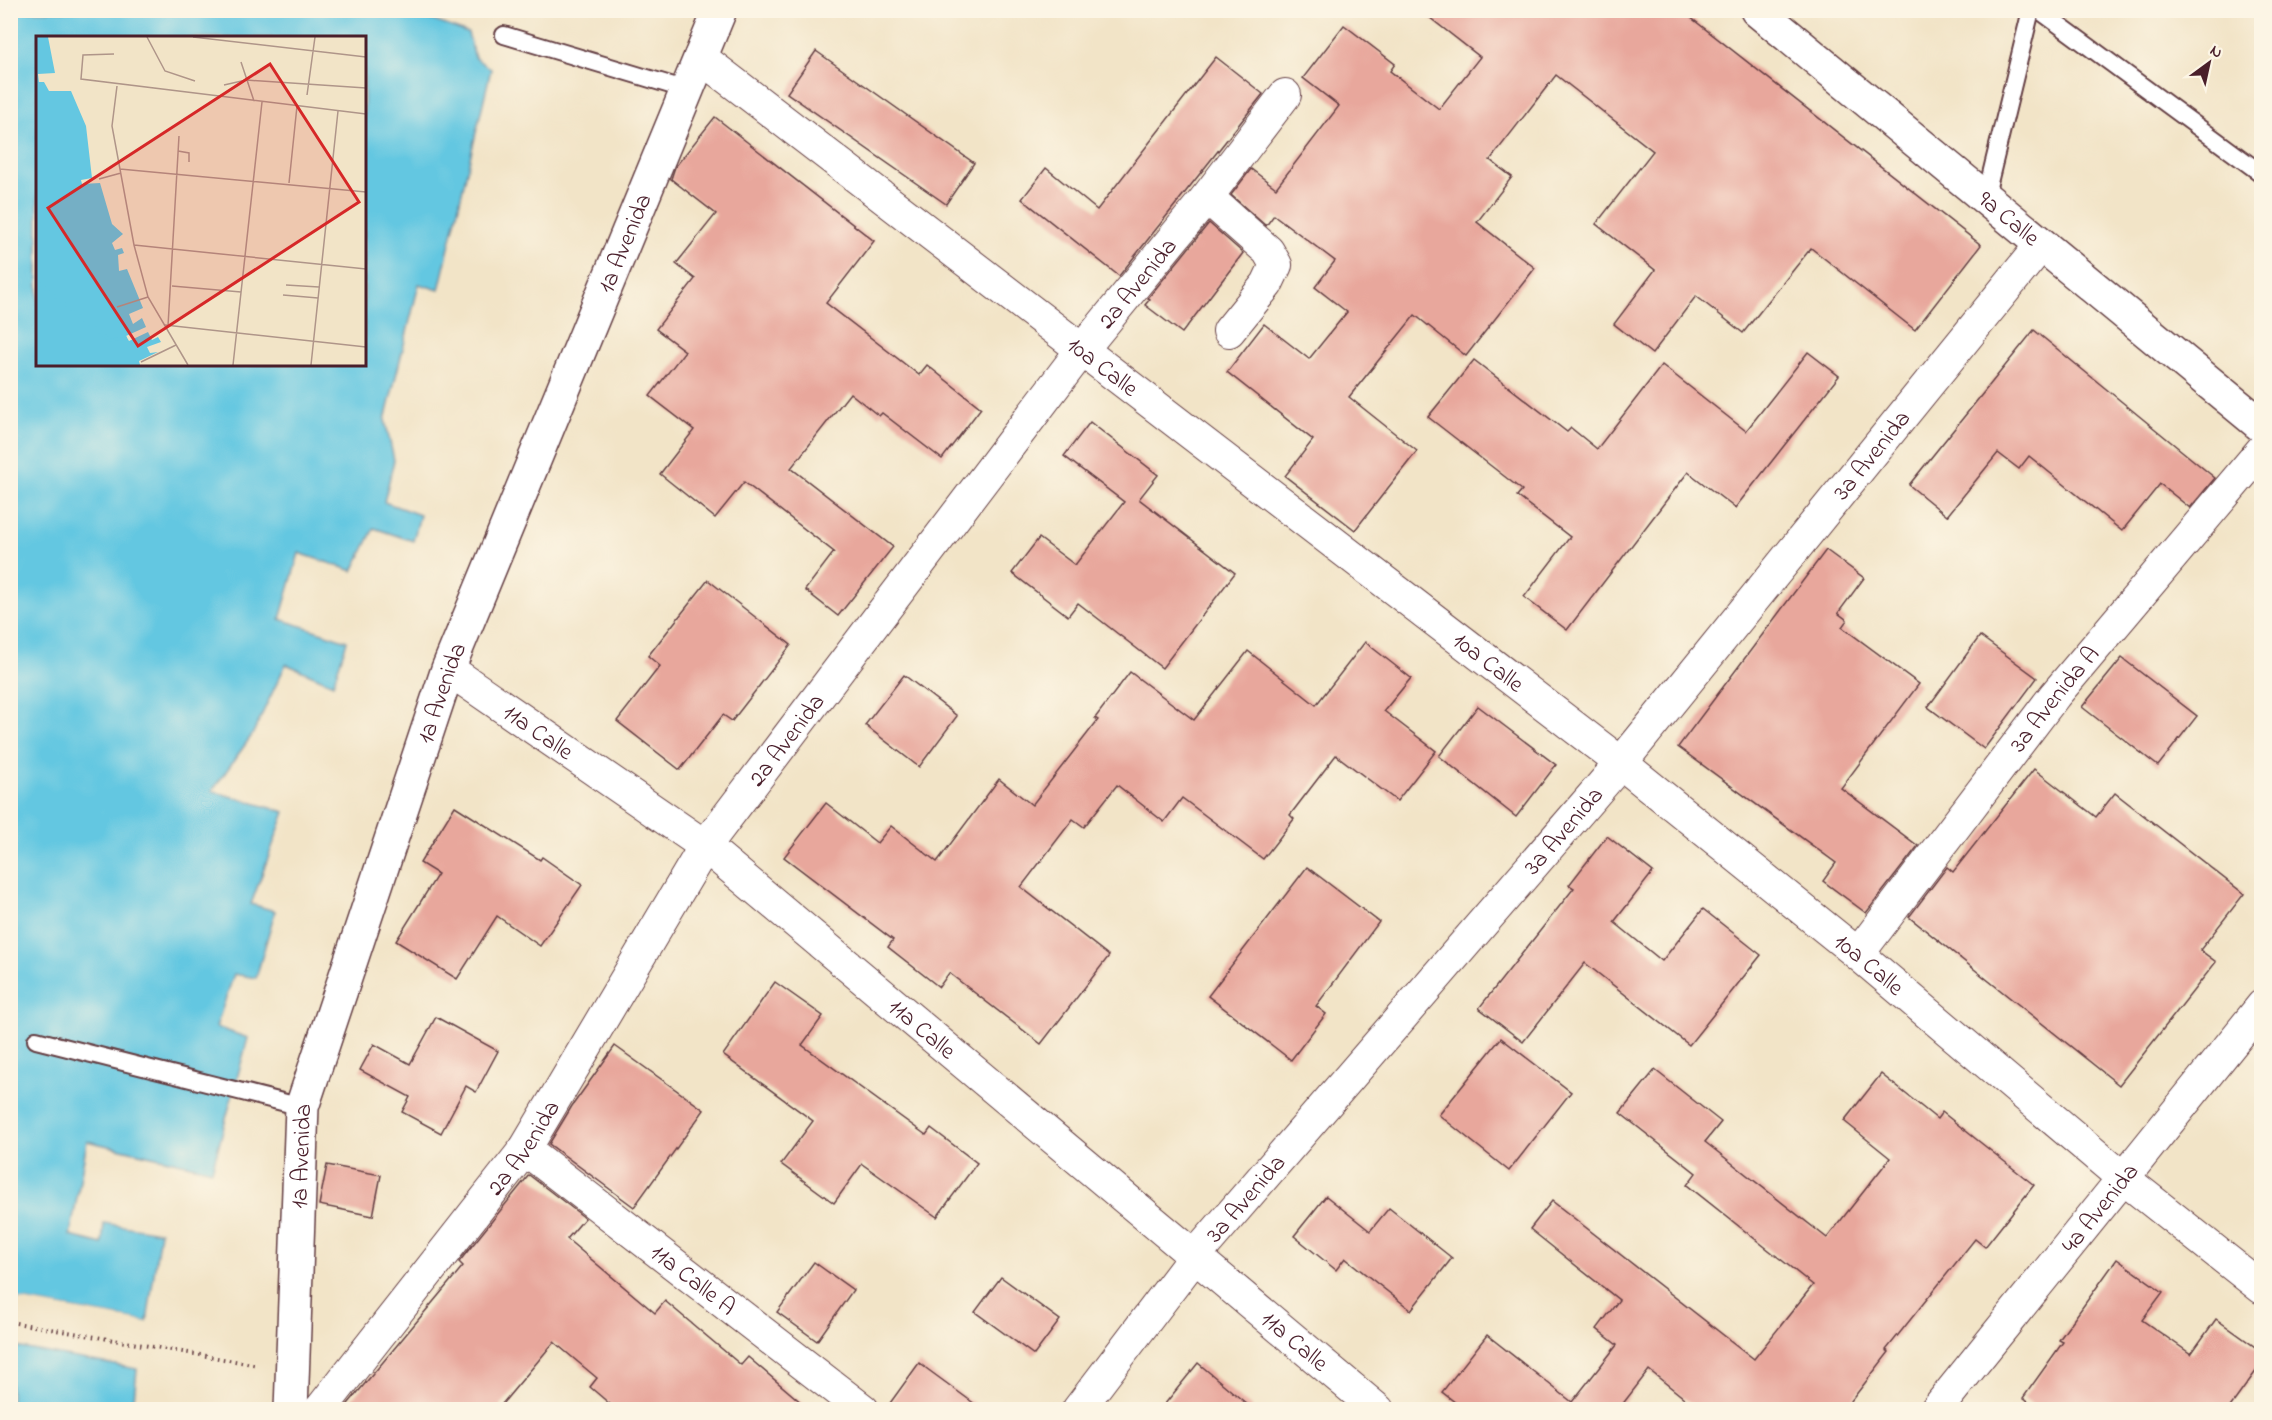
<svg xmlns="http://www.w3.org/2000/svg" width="2272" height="1420" font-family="'Indie Flower',sans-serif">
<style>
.water{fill:#64c7e1;stroke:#577386;stroke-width:1.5;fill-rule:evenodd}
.pier{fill:#f2e4c7}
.building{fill:#e8a79c}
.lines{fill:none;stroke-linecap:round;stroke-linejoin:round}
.service-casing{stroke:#633d42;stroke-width:20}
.minor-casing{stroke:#633d42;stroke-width:34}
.tertiary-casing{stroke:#633d42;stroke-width:36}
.path{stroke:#633d42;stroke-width:4;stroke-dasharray:1.5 4.5;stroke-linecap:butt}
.service{stroke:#fff;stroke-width:16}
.minor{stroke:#fff;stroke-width:32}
.tertiary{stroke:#fff;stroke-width:33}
.labels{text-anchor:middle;stroke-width:4.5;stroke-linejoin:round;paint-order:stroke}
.street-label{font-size:24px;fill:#4a1f2b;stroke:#fcf5e5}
.inset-river{fill:none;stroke:#64c7e1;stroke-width:3}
.inset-road{fill:none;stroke:#af9589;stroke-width:1.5}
.view{fill:#d62828;fill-opacity:0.15;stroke:#d62828;stroke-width:3}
.inset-edge{fill:none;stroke:#4a1f2b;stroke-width:3}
</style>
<rect width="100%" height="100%" fill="#fcf5e5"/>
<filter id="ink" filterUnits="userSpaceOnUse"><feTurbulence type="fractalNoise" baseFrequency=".0167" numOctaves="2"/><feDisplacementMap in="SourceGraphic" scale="12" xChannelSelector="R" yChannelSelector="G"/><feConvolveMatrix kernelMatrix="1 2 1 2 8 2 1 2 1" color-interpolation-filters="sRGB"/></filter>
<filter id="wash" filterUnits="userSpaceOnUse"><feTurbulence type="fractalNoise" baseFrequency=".008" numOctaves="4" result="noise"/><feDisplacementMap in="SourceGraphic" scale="24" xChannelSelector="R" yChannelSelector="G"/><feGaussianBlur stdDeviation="1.35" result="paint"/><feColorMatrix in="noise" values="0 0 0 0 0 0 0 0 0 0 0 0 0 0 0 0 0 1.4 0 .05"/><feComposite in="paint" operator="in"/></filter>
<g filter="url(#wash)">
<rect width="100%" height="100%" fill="#f2e4c7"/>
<g class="water">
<path d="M10,11H407L468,33L475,58L491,69L439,290L419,284L385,420L394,460L384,502L420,515L413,541L374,528L353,571L299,553L280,619L347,641L333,684L286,664L252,735L212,791L285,812L251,904L275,911L256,978L234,974L216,1027L248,1038L212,1170L87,1141L70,1236L102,1244L104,1223L160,1232L147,1322L11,1298ZM38,38H364V364H38Z"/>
<polygon points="10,1346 137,1369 133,1409 11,1409"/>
</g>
<polygon class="pier" points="11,1298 147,1322 150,1322 147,1325 10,1302"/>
<g id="blocks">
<g class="building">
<polygon points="1420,10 1681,10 1981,245 1915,330 1811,248 1743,333 1696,296 1652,354 1614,324 1655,270 1596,224 1653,151 1556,75 1490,160 1512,177 1477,222 1535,268 1466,356 1415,315 1349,397 1417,451 1355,530 1285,476 1313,440 1227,372 1264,324 1309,359 1347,312 1315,287 1335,261 1274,215 1266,226 1231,195 1251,169 1276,188 1339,106 1303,78 1344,25 1395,64 1390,71 1439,109 1480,57"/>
<polygon points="816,51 974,163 946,204 787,93"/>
<polygon points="1216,57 1263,94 1119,276 1022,199 1046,168 1097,210"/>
<polygon points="715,117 874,241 826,303 919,375 927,365 981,408 942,459 882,413 879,416 850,393 791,468 893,547 838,616 805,590 834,552 744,482 715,518 660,474 694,430 650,396 685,351 656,329 695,279 676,264 716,214 671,179 675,167"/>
<polygon points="1209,223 1243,253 1182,333 1145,305 1150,299 1148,298"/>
<polygon points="2034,330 2215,478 2190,508 2160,484 2122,531 2029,456 2019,469 1998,453 1947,516 1909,485"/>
<polygon points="1808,352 1839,376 1735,508 1688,472 1567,630 1524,597 1570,537 1517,496 1522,490 1428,417 1474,360 1567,432 1571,428 1597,449 1662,365 1746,431"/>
<polygon points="1090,422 1158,475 1139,499 1235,573 1162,668 1078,603 1068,616 1012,573 1039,538 1075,565 1124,502 1064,456"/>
<polygon points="1826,550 1864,578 1838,613 1847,620 1842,627 1919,684 1841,788 1918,846 1866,913 1823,881 1836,863 1678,747"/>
<polygon points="708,580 791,645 732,721 723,715 680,770 617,721 660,666 648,656"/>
<polygon points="1980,636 2037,678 1984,749 1928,707"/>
<polygon points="1365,642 1411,678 1384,711 1436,751 1397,801 1336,755 1290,815 1294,819 1263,859 1182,798 1164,822 1117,785 1084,827 1073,819 1021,887 1109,956 1041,1044 949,973 939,987 888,947 893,940 784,857 826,803 877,843 891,826 937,862 999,779 1032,805 1098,720 1095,718 1130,672 1194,720 1248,651 1316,705"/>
<polygon points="2122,658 2197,716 2158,766 2082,707"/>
<polygon points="904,675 957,716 919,767 865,725"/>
<polygon points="1478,706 1556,765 1516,817 1439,756"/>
<polygon points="2034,769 2096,817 2115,793 2244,894 2200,950 2216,962 2119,1085 1909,917 1947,867 1953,872"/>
<polygon points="455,806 540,860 542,857 582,885 540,946 497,916 457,979 396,941 438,874 420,863"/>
<polygon points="1607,836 1653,872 1614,922 1662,961 1703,909 1761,955 1689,1045 1585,963 1523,1042 1479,1008 1574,888 1569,885"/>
<polygon points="1307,867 1379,922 1316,1006 1326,1014 1291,1060 1208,996"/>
<polygon points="775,982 823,1016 802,1045 926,1135 931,1128 977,1163 937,1217 862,1164 834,1203 781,1164 813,1121 723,1055"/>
<polygon points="436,1017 498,1051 476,1092 466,1086 441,1133 402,1112 410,1097 360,1070 374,1044 410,1064"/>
<polygon points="1501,1038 1571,1092 1509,1171 1439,1115"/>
<polygon points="615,1046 704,1110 634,1207 549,1144 572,1106"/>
<polygon points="1655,1070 1721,1122 1705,1142 1827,1238 1890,1158 1844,1121 1881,1074 1937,1119 1942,1112 2034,1185 1985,1247 1975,1239 1886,1350 1889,1352 1844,1410 1699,1410 1649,1370 1618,1410 1465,1410 1442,1392 1487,1335 1572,1402 1617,1345 1597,1329 1619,1300 1530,1229 1552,1201 1754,1359 1813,1285 1687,1185 1696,1173 1620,1113"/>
<polygon points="327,1165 381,1175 373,1216 319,1205"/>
<polygon points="529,1175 585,1218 567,1239 655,1313 665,1301 741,1365 748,1357 810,1410 617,1410 590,1387 597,1378 554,1342 497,1410 343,1410 463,1266 459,1262"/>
<polygon points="1326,1196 1370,1231 1389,1208 1452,1258 1411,1310 1345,1258 1336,1270 1294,1236"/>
<polygon points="2117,1259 2163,1292 2142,1320 2191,1354 2216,1319 2262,1352 2262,1363 2228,1410 2039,1410 2023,1398 2063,1342 2059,1340"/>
<polygon points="814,1262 853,1290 817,1341 777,1312"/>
<polygon points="1001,1277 1060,1320 1034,1355 975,1312"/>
<polygon points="919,1363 983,1410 885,1410"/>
<polygon points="1198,1363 1254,1410 1160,1410"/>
</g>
</g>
</g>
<g filter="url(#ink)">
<use href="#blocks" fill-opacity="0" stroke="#633d42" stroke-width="1.5"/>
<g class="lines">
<defs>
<g id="service">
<polyline points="2039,10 2262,174"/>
<polyline points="504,35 687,90"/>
<polyline points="1985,199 2031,10"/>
<polyline points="36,1040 302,1107"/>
</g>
<g id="minor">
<path id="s1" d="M700,57L1621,763L1858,954L2123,1178L2262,1288"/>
<polyline points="1207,197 1268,251 1276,265 1267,284 1229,331"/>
<path id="s2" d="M448,669L705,846L1378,1410"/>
<path id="s3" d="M1858,954L2055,695L2262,450"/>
<path id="s4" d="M525,1149L863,1410"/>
<path id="s5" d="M320,1410L525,1149L705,846L1081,351L1207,197L1285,95"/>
<path id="s6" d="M1078,1410L1195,1256L1621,763L2041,245"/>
<path id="s7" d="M1936,1410L2262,1006"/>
</g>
<g id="tertiary">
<path id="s8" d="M1757,10L2262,426"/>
<path id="s9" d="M291,1410L302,1107L448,669L720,10"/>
</g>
</defs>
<use href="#service" class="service-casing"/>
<use href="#minor" class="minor-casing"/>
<use href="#tertiary" class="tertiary-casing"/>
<polyline class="path" points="10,1322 258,1365"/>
<use href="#service" class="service"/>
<use href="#minor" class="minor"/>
<use href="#tertiary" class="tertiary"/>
</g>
</g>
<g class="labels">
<g class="street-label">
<text dy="8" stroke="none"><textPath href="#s8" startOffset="327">9a Calle</textPath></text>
<text dy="8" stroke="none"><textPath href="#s9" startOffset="1226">1a Avenida</textPath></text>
<text dy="8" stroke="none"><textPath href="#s5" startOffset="1394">2a Avenida</textPath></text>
<text dy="8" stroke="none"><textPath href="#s1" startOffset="508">10a Calle</textPath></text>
<text dy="8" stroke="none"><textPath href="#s6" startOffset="1242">3a Avenida</textPath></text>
<text dy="8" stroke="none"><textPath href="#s1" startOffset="994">10a Calle</textPath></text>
<text dy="8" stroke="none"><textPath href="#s9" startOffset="740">1a Avenida</textPath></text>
<text dy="8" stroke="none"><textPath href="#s3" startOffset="322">3a Avenida A</textPath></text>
<text dy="8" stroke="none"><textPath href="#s2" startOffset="110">11a Calle</textPath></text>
<text dy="8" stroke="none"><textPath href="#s5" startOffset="818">2a Avenida</textPath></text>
<text dy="8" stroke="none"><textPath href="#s6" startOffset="756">3a Avenida</textPath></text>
<text dy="8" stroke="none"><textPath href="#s1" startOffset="1480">10a Calle</textPath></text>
<text dy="8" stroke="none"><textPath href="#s2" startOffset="596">11a Calle</textPath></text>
<text dy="8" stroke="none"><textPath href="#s5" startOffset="332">2a Avenida</textPath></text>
<text dy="8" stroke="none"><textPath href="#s9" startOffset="254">1a Avenida</textPath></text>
<text dy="8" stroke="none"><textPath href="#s6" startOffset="270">3a Avenida</textPath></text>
<text dy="8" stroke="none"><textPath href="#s7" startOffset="260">4a Avenida</textPath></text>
<text dy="8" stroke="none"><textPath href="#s4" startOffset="213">11a Calle A</textPath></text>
<text dy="8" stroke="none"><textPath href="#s2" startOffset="1082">11a Calle</textPath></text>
</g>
</g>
<g transform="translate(36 36)">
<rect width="330" height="330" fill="#f2e4c7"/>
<path d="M0,1H12L19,37L2,38L3,46H8L13,55H35L50,90L56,142L45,144L46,148L64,147L76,188L87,198L76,207L79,214L86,212L88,217L82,219L83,235L91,233L107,272L93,278L97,288L106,282L110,291L90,300L93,305L112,296L116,304L122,301L125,306L111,311L114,317L122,316L103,325L104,329H0Z" fill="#64c7e1"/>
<path class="inset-river" d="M0,245L74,304L91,302"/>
<path class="inset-road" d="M111,1L129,35L159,45M157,1L330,21M78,18L47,19L45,43L330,78M205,26L218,65M188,49L210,44L330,52M81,50L76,90L98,209L112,261L152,329M271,59L279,1M142,115L153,117V126M84,133L330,156M63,143L85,137M253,147L261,70M98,209L330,233M250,249L283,251M136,250L205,256M247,259L282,262M81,271L112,261M129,289L330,311M132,290L143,100M105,326L140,309M197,329L226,66M275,329L302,75"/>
<path class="view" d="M234,28L323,166L102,310L12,172Z"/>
<rect width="330" height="330" class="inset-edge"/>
</g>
<rect width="2272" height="1420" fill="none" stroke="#fcf5e5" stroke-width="36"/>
<g transform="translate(2209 63) rotate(33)" stroke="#fcf5e5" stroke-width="4.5" paint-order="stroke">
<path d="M0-4.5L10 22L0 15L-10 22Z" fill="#4a1f2b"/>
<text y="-9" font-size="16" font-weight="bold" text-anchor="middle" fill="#4a1f2b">N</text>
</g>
</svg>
